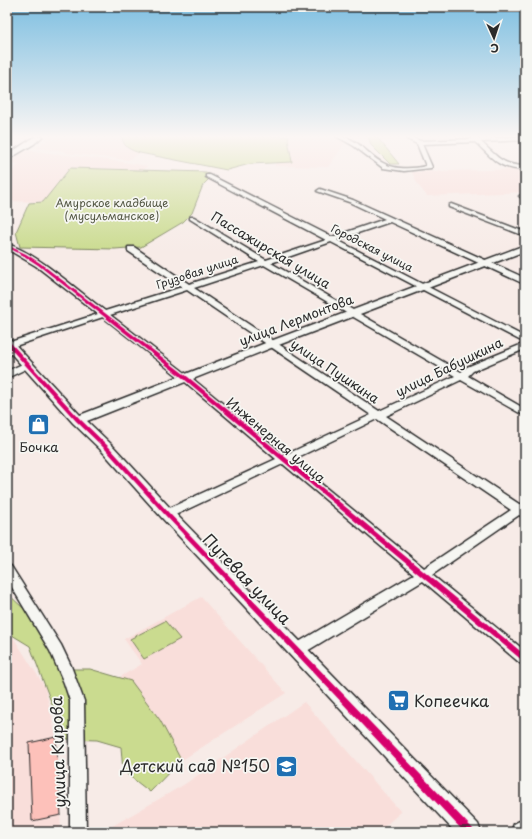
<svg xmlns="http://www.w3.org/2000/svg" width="532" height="839" font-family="'Playpen Sans',sans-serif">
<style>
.built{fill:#f9deda}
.green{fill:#cadb8f;stroke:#7a835d}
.building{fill:#fdc1ba;stroke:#2b2b2b}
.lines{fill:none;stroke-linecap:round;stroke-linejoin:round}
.minor-casing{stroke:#2b2b2b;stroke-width:3}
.tertiary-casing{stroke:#2b2b2b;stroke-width:3}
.minor{fill:#f6f6f2;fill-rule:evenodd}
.tertiary{fill:#f6f6f2;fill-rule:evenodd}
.cycleway-casing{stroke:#f6f6f2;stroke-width:3}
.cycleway{fill:#d6006c;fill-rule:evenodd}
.labels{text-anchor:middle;stroke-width:3.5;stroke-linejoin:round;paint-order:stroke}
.far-park-label{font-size:11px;fill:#535744;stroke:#f6f6f2}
.far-street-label{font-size:11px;fill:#2b2b2b;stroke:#f6f6f2}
.street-label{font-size:13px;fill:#2b2b2b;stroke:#f6f6f2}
.poi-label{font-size:13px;fill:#2b2b2b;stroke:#f6f6f2}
.near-street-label{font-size:16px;fill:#2b2b2b;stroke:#f6f6f2}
.near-poi-label{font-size:16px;fill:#2b2b2b;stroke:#f6f6f2;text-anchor:start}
</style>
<rect width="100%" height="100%" fill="#f7ebe7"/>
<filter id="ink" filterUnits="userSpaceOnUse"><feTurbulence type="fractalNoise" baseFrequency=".025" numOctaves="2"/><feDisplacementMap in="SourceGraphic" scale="8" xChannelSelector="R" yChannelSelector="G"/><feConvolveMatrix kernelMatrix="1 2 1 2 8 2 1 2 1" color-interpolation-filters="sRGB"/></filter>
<g filter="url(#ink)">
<g class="built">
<polygon points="47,136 123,136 122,138 130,150 140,153 128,160 65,153 66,151 36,148 46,140"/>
<polygon points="289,136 345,139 343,146 328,167 275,166 275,162 292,162 288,139"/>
<polygon points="25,150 117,161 147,166 143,170 70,168 43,202 7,201 7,177 19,164 8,163"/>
<polygon points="525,169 525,192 427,196 418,185 412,172"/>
<polygon points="201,597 286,693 162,773 103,687 142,664 124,639"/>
<polygon points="11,634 45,687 56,737 61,832 7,832 7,635"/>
<polygon points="304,702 401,812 378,832 102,832 185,784"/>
</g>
<g class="green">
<path d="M123,136H289L288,139L292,162L250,164L227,170L140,153C131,150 124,148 122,138Z"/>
<polygon points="368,136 376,136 399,164 390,164 371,145"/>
<polygon points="70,168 206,172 212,176 203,185 192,213 183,222 141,247 115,249 20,247 16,232 29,203 43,202"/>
<polygon points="7,593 24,609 37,626 61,669 90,669 131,681 160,720 181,760 150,792 123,771 121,747 97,740 65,739 30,646 7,632"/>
<polygon points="165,621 180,639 144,659 130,639"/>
</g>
<polygon class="building" points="56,737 61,815 32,821 29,743"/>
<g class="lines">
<defs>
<g id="minor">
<path d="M336,136C356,135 367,155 383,163C395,170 413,169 426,166L417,144L407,139L405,136H411L420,141L472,139L471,136H475L478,139L525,136V140L481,142C498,157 501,165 525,166V170C497,168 495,160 475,142L422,144L432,167L431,168L404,171L383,168L354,146Z"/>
<path d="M206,175H210L332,237L385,219L349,202L317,191L320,189L353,200L525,278V283H522L390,222L337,240L525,337V343L331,242L271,263L461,372L467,367L525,343V349L473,371L468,376L525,409V416L461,380L386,416L519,504H525V518L519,515L432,575L525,651V665L520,663L423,581L302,654L297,656L292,654L290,650L292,646L414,574L283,464L171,517H163L161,514L163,511L276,459L183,380L103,317L12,347H7V343L98,314L36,266L7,249V244C37,253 79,292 105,311L182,287L128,251V247H134L189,284L259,262L190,219V217H194L266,260L326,240L206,177ZM264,265L455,376L379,411L194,288ZM187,290L371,415L285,455L189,376L110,315ZM377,419L511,510L424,568L292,460Z"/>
<polygon points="525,193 525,200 519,196"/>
<polygon points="451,204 525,232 525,236 449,207 449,205"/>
<polygon points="27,362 30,363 32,365 30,367 7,378 7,371"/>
<polygon points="7,564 11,566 61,645 71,666 84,701 86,832 70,832 70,701 64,683 50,651 7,579"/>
</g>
<g id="tertiary">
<polygon points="36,136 43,136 34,144 7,160 7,155"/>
<polygon points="525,245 525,251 276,346 87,421 112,445 172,510 478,824 481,832 455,832 162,518 102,451 73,423 7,349 7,339 11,340 80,415 268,342"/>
<polygon points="525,818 525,832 511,832 514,824"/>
</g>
</defs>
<use href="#minor" class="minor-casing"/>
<use href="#tertiary" class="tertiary-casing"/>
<use href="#minor" class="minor"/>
<use href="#tertiary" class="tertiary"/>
<defs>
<g id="cycleway">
<polygon points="7,245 26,254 40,263 188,377 525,655 525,662 523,661 184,379 38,265 24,256 7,247"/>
<polygon points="7,341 9,341 80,419 109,447 169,513 473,829 474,832 464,832 165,515 105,449 76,421 7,345"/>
</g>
</defs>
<use href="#cycleway" class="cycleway-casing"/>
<use href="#cycleway" class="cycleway"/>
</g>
</g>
<linearGradient id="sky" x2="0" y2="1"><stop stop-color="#7ebfe1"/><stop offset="0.54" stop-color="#fbf6f4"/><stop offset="1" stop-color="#fbf6f4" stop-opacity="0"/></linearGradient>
<rect width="532" height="253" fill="url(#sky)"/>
<defs>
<symbol id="shop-square" viewBox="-11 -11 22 22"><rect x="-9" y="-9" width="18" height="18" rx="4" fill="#1f6fb2" stroke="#f6f6f2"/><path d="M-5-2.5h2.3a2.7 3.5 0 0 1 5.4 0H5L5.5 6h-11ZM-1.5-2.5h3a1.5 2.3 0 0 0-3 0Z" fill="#fff"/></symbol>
<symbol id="supermarket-square" viewBox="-11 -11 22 22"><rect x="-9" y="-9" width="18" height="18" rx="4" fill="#1f6fb2" stroke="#f6f6f2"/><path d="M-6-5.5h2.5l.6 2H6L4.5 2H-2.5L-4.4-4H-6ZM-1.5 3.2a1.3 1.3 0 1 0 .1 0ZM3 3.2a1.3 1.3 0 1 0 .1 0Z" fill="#fff"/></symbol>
<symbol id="school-square" viewBox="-11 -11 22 22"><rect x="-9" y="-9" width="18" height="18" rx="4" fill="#1f6fb2" stroke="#f6f6f2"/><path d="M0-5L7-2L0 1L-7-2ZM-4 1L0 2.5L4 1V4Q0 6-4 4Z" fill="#fff"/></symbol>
</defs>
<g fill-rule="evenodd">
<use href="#shop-square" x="26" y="412" width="25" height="25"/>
<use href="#supermarket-square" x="386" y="688" width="25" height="25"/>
<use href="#school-square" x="274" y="754" width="25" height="25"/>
</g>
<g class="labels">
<g class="far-park-label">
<text x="112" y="207">Амурское кладбище<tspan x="112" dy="13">(мусульманское)</tspan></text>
</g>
<g class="far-street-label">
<text transform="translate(372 248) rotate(27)" y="4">Городская улица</text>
<text transform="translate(197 272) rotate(-18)" y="4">Грузовая улица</text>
</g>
<g class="street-label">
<text transform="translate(271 250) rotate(31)" y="5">Пассажирская улица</text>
<text transform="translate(296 320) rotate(-21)" y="5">улица Лермонтова</text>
<text transform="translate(449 367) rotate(-26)" y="5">улица Бабушкина</text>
<text transform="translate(335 371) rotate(34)" y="5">улица Пушкина</text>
<text transform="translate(276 440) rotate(40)" y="5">Инженерная улица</text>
</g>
<g class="poi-label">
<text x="39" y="452">Бочка</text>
</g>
<g class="near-street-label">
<text transform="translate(247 579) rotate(46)" y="6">Путевая улица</text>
<text transform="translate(58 752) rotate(-92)" y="6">улица Кирова</text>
</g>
<g class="near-poi-label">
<text x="414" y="707">Копеечка</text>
<text x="270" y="772" text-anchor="end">Детский сад №150</text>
</g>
</g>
<rect width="532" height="839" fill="none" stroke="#f6f6f2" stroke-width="24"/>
<rect x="12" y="12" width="508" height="815" fill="none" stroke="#2b2b2b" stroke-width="1.5" filter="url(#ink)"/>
<g transform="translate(494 38) rotate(177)" stroke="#f6f6f2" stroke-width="3" paint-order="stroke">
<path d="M0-3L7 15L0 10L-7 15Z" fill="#2b2b2b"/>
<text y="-6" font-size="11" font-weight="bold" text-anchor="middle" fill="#2b2b2b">С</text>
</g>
</svg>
